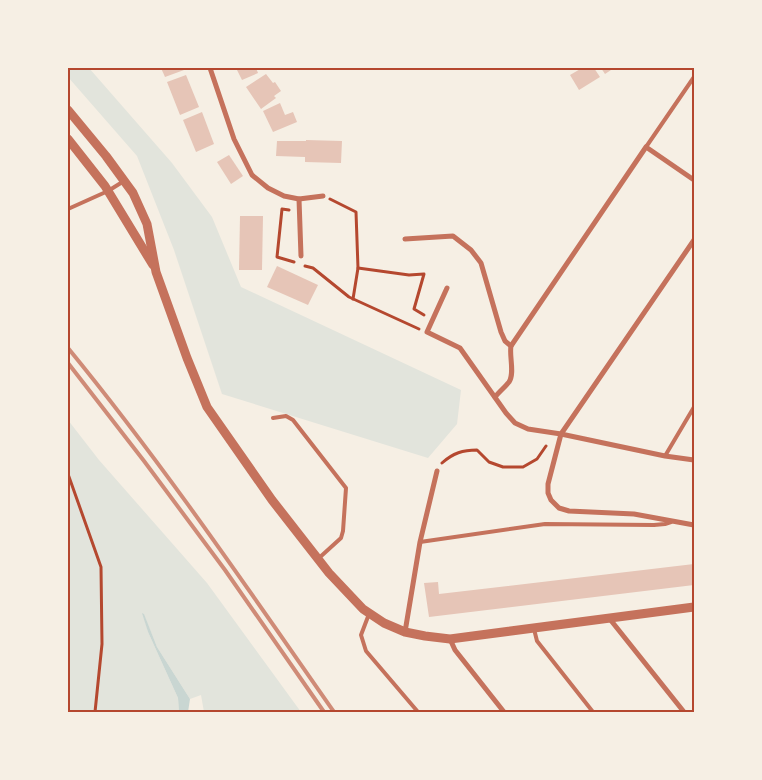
<svg xmlns="http://www.w3.org/2000/svg" width="762" height="780" font-family="'PT Sans Narrow',sans-serif">
<style>
.green{fill:#e2e4dc}
.water{fill:#c9d6d2}
.building{fill:#e6c5b7}
.lines{fill:none;stroke-linecap:round;stroke-linejoin:round}
.path{stroke:#b5482f;stroke-width:3}
.service{stroke:#c5725c;stroke-width:4}
.minor{stroke:#c5725c;stroke-width:5}
.tertiary{stroke:#c5725c;stroke-width:9}
.rail{stroke:#cf8b77;stroke-width:4}
.neatline{fill:none;stroke:#b5482f;stroke-width:2}
</style>
<rect width="100%" height="100%" fill="#f6efe4"/>
<g class="green">
<polygon points="68,68 89,68 172,163 212,217 241,287 461,390 457,424 428,458 222,394 174,250 137,156 68,77"/>
<polygon points="68,420 99,460 207,583 301,712 204,712 201,695 190,699 157,647 143,613 148,632 178,698 179,712 68,712"/>
</g>
<polygon class="water" points="142,613 144,614 157,647 190,699 188,712 179,712 178,698 148,632"/>
<g class="building">
<polygon points="161,68 183,68 184,70 165,77"/>
<polygon points="236,68 256,68 258,73 242,80"/>
<polygon points="582,68 594,68 600,77 579,90 570,75"/>
<polygon points="601,68 614,68 605,74"/>
<polygon points="266,74 273,83 275,82 281,91 274,96 276,98 261,109 246,87"/>
<polygon points="186,75 199,107 180,115 167,82"/>
<polygon points="280,103 285,115 293,112 297,122 273,132 263,111"/>
<polygon points="202,112 214,144 196,152 183,120"/>
<polygon points="306,140 342,141 341,163 305,162 305,157 276,156 277,141 306,141"/>
<polygon points="229,155 243,176 231,184 217,162"/>
<polygon points="240,216 263,216 262,270 239,270"/>
<polygon points="277,266 318,285 308,305 267,287"/>
<polygon points="694,564 694,585 429,617 424,583 438,582 439,594"/>
</g>
<g class="lines">
<g class="path">
<polyline points="330,199 356,212 358,268 353,299"/>
<polyline points="289,210 282,209 277,257 294,262"/>
<polyline points="305,266 313,268 349,297 419,329"/>
<polyline points="358,268 409,275 424,274 414,309 424,315"/>
<path d="M442,463C453,453 463,450 477,450L489,462L503,467H523L537,459L546,446"/>
<polyline points="68,474 101,567 102,644 95,712"/>
</g>
<g class="service">
<polyline points="646,147 694,77"/>
<polyline points="68,209 108,191 124,181"/>
<polyline points="273,418 286,416 293,420 346,488 343,531 341,538 319,558"/>
<polyline points="665,456 694,407"/>
<polyline points="420,542 545,524 654,525 665,524 671,522"/>
<polyline points="369,614 361,635 366,651 418,712"/>
<polyline points="534,629 537,641 593,712"/>
</g>
<g class="minor">
<polyline points="210,68 234,139 252,175 268,188 284,196 299,199 323,196"/>
<polyline points="299,199 301,256"/>
<polyline points="405,239 453,236 471,250 481,263 501,332 505,341 511,346"/>
<polyline points="694,240 561,434 548,484 548,493 551,500 559,508 569,511 634,514 694,525"/>
<polyline points="447,288 427,332 460,348 506,413 515,423 528,429 561,434 665,456 694,460"/>
<path d="M495,397C499,392 505,387 509,382C515,373 509,356 511,346L646,147L694,180"/>
<polyline points="609,618 684,712"/>
<polyline points="405,632 420,542 437,471"/>
<polyline points="450,639 455,650 504,712"/>
</g>
<g class="tertiary">
<polyline points="68,110 106,156 133,193 147,224 156,272 187,358 207,407 272,500 329,573 363,609 384,623 405,632 425,636 450,639 694,607"/>
<polyline points="68,139 105,186 153,265"/>
</g>
<g class="rail">
<path d="M68,348C163,464 248,589 334,712"/>
<polyline points="68,363 144,461 225,570 324,712"/>
</g>
</g>
<rect width="762" height="780" fill="none" stroke="#f6efe4" stroke-width="138"/>
<rect x="69" y="69" width="624" height="642" class="neatline"/>
</svg>
